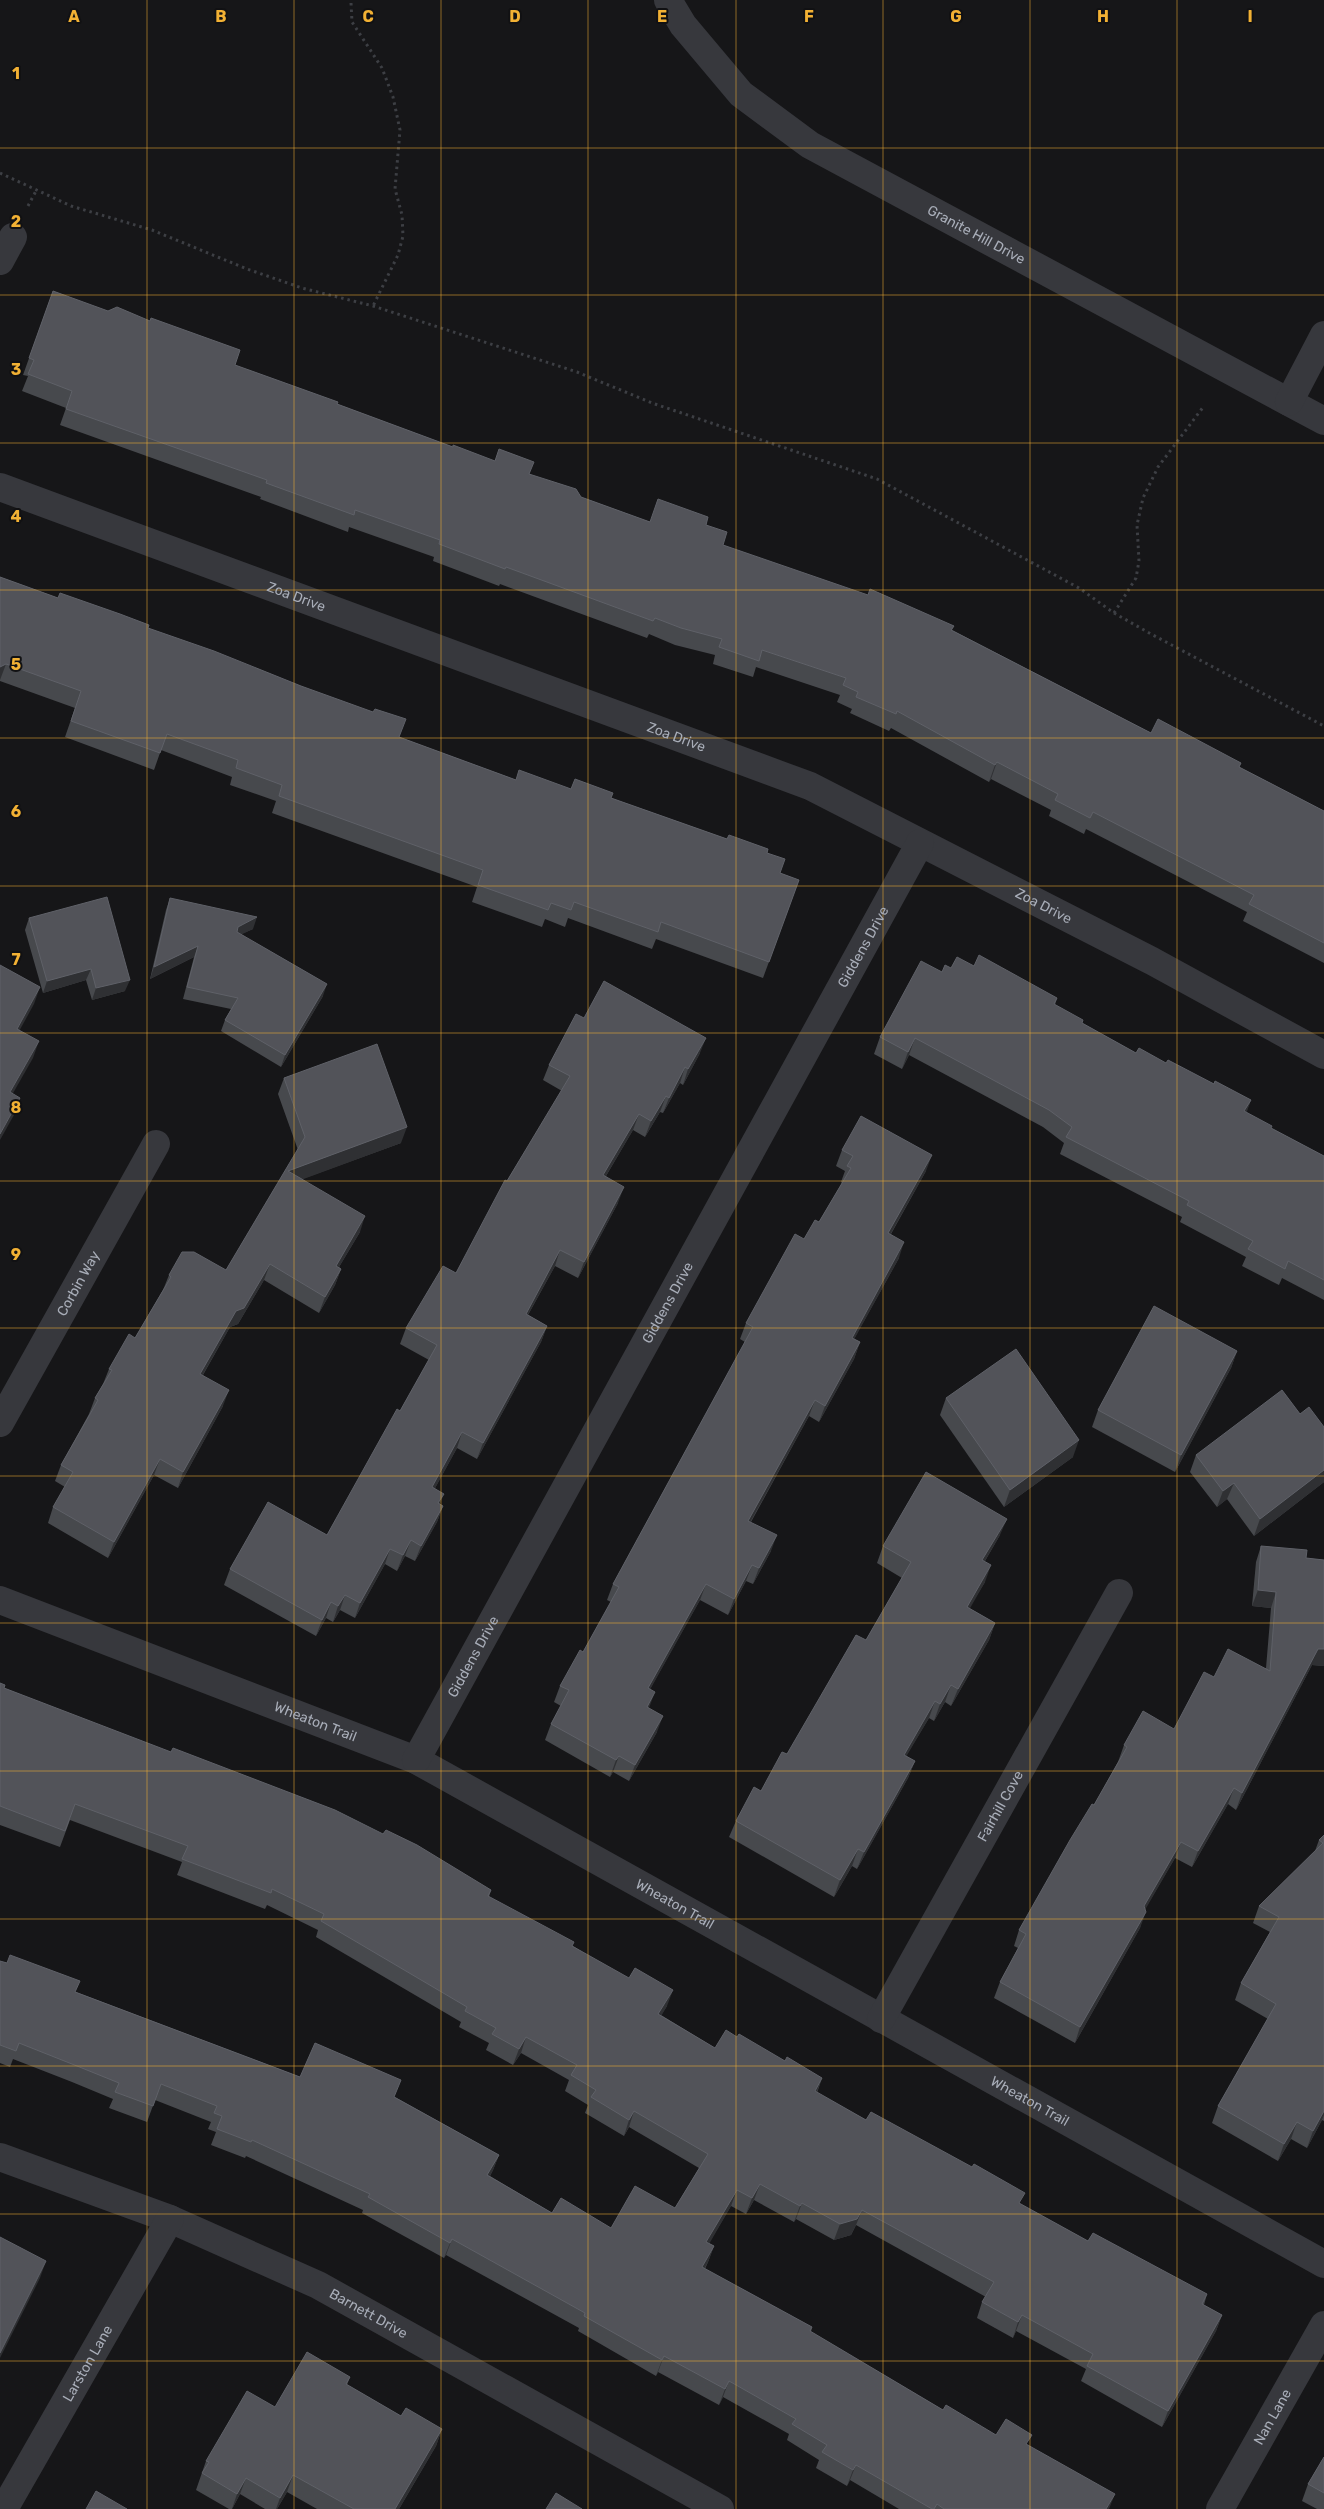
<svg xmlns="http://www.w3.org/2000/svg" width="1324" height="2509" font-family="Rubik,sans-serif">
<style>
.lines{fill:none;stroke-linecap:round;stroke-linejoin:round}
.path{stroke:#3d3f44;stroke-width:3;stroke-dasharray:2.5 4;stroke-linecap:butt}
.street{stroke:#37383d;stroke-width:28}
.wall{fill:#47494d}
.shaded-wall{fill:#2f3033}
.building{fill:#525359;stroke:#5f6168}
.grid{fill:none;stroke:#f2b134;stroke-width:1;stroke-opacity:0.55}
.labels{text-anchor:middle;stroke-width:4;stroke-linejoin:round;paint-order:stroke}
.street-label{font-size:14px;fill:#a8adb8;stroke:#111113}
.grid-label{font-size:16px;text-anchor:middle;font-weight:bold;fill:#f2b134;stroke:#111113;stroke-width:4;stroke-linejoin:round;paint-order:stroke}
</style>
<rect width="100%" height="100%" fill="#161618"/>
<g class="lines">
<g class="path">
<polyline points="351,3 352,22 382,68 393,97 400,130 395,189 402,215 403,236 398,255 373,306"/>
<polyline points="0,173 71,206 152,230 247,269 302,288 373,306 577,372 652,403 877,479 1079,588 1114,613 1151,634 1324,726"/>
<polyline points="28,206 37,189"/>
<polyline points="1114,613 1136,578 1139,561 1137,525 1143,498 1158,467 1204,406"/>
</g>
<g class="street">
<path id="s1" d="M668,0L683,25L741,94L810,145L1324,421"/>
<polyline points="0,261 13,237"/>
<polyline points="1289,402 1324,335"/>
<path id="s2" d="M0,487L810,786L1152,961L1324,1055"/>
<path id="s3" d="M0,1423L156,1144"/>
<path id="s4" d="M0,1600L416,1760L1324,2264"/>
<path id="s5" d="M416,1760L920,843"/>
<path id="s6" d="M881,2019L1119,1593"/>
<path id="s7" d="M0,2157L170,2219L318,2285L720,2509"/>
<path id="s8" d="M4,2509L170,2219"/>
<path id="s9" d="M1220,2509L1324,2325"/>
</g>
</g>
<g class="wall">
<polygon points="53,291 235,365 337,404 453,447 529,474 581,497 650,522 706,525 723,545 954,626 952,630 1151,733 1241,763 1239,767 1324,811 1324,963 1243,921 1247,912 1086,829 1084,834 1049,816 1051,810 991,779 989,782 891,728 889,731 850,713 852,709 837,702 840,695 756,667 753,677 713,664 715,655 675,645 649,634 647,638 500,584 499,586 433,561 434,557 349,527 348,532 260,499 261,497 60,425 66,408 22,391 28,376 23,375"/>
<polygon points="0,577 58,598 148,628 399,737 516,780 571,789 611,798 767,853 780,873 799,880 763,978 656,939 652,949 568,918 565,927 545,919 542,927 472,902 477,887 272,813 276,801 230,785 232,777 161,750 154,770 65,737 75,708 0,681"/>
<polygon points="170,898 253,929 241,934 323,996 281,1067 221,1031 225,1020 231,1009 183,999 194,957 150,979 166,910"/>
<polygon points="29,918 125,991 92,1000 86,980 43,993 25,930"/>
<polygon points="974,966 1057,998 1055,1005 1082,1023 1136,1053 1166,1063 1251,1100 1246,1112 1271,1128 1324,1156 1324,1300 1282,1278 1279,1285 1242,1266 1246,1257 1180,1222 1182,1217 1060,1154 1064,1143 1043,1127 909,1055 902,1069 874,1054 880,1037 942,972 951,968"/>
<polygon points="584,1018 700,1053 683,1085 680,1083 663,1113 660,1112 645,1137 633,1130 606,1176 618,1203 578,1278 555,1266 528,1315 547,1326 541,1342 477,1459 457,1448 435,1488 440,1505 443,1506 437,1522 415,1561 405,1556 397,1571 385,1564 355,1618 340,1610 333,1622 326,1618 316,1636 224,1585 230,1569 327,1535 400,1411 429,1360 400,1344 406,1328 456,1273 507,1181 562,1091 543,1080 549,1065"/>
<polygon points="284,1078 401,1143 302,1179 360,1232 339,1267 341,1269 335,1285 319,1313 264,1280 238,1324 230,1327 203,1375 223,1406 178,1488 154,1475 108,1558 48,1523 53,1507 65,1487 55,1481 61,1465 89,1414 95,1398 103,1384 109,1369 135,1338 163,1290 169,1275 226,1270 298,1150 278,1094"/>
<polygon points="842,1150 926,1171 891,1234 899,1258 854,1339 860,1342 854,1359 819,1422 809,1416 751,1522 771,1551 753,1584 746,1581 728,1615 700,1600 650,1689 649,1708 657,1732 629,1781 613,1772 610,1777 545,1740 551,1724 561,1706 554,1702 560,1686 583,1652 611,1602 607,1600 613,1584 745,1342 740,1339 746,1323 804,1239 819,1222 842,1183 841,1182 845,1171 836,1166"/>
<polygon points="1237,1351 1231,1368 1175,1472 1092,1427 1098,1410"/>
<polygon points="946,1398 1073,1457 1004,1507 940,1415"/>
<polygon points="1300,1414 1324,1427 1324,1482 1254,1536 1227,1499 1217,1507 1190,1472 1196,1455"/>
<polygon points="1000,1535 985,1561 985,1582 969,1608 995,1623 989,1640 951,1706 945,1702 934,1721 929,1718 906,1756 915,1761 908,1778 857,1869 852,1866 834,1897 729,1837 736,1821 761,1791 787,1754 866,1640 902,1578 877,1563 883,1546"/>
<polygon points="1261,1546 1306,1558 1324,1560 1324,1666 1312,1665 1236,1810 1228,1804 1192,1867 1175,1858 1145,1909 1140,1928 1075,2043 994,1998 1000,1982 1018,1948 1014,1946 1019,1930 1094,1805 1118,1762 1124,1745 1174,1729 1214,1677 1266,1668 1271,1608 1252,1606 1256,1562"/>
<polygon points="0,1683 4,1688 491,1890 489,1897 573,1946 667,2006 661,2015 715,2048 737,2037 785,2061 822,2078 817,2093 1088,2241 1207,2294 1204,2305 1222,2315 1216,2331 1162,2427 1081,2381 1086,2369 1016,2331 1013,2338 977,2318 982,2302 986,2297 856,2225 851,2235 834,2240 796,2219 794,2222 754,2200 746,2214 731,2206 709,2243 714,2246 708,2262 705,2269 812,2327 811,2332 943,2410 996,2435 1028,2445 1109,2509 899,2509 850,2480 847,2486 816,2468 819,2460 787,2440 789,2434 723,2397 719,2405 658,2372 656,2376 578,2331 579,2328 446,2255 444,2258 362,2213 363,2210 246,2156 245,2158 211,2145 216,2132 208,2129 211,2122 155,2100 147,2122 109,2108 113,2099 72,2082 13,2059 10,2067 0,2063 0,1961 76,1992 300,2077 395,2097 499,2155 493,2170 490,2176 552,2213 611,2228 675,2208 699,2168 629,2127 624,2136 585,2113 588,2105 565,2091 569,2080 521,2053 513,2065 486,2050 489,2043 459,2027 461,2022 316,1937 318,1930 267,1905 265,1909 177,1875 182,1862 70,1820 60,1847 0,1825"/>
<polygon points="1324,1835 1324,2121 1322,2120 1307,2148 1291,2139 1278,2161 1212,2123 1218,2106 1268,2019 1235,2000 1241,1983 1270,1932 1253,1923 1259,1906 1315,1851 1319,1840"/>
<polygon points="350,2377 347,2385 401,2416 442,2429 436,2446 399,2509 317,2509 287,2492 277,2509 265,2509 240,2494 232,2509 229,2509 196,2490 206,2461 275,2407"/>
<polygon points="1324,2457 1324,2509 1317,2509 1302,2501 1308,2484"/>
</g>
<g class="shaded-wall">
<polygon points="6,664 0,680 0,667"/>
<polygon points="997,762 991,779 989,782 995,765"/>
<polygon points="257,917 253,929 234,938 238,927"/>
<polygon points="198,946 194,957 150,979 154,967"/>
<polygon points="91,969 86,980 43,993 47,981"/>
<polygon points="130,980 125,991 92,1000 96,988"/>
<polygon points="327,984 323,996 281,1067 285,1055"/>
<polygon points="40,987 34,1004 11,1046 17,1029"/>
<polygon points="706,1038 700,1053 683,1085 688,1069"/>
<polygon points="915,1038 909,1055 902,1069 908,1052"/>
<polygon points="39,1041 33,1058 4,1109 10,1092"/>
<polygon points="685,1067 680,1083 663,1113 669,1098"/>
<polygon points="666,1096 660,1112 645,1137 651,1121"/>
<polygon points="20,1098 14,1115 0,1140 0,1134"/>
<polygon points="1251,1100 1245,1117 1244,1111"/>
<polygon points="639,1114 633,1130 597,1191 603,1175"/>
<polygon points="407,1127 401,1143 282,1187 288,1171"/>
<polygon points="932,1155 926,1171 882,1249 888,1233"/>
<polygon points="624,1187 618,1203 578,1278 584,1262"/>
<polygon points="365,1216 360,1232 330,1282 336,1266"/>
<polygon points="904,1242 899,1258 846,1354 852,1338"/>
<polygon points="560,1250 555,1266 520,1329 526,1314"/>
<polygon points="270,1264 264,1280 238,1324 230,1327 194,1390 200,1374 236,1311"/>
<polygon points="341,1269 335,1285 319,1313 325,1297"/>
<polygon points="547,1326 541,1342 477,1459 483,1443"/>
<polygon points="860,1342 854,1359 819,1422 825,1406"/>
<polygon points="1237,1351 1231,1368 1175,1472 1181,1455"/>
<polygon points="229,1390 223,1406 178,1488 183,1472"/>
<polygon points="815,1400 809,1416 742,1537 748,1521"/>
<polygon points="462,1432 457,1448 427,1503 432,1487"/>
<polygon points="1079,1440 1073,1457 1004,1507 1010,1490"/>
<polygon points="160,1459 154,1475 108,1558 114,1542"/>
<polygon points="1324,1470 1324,1482 1254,1536 1260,1519"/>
<polygon points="1234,1483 1227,1499 1217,1507 1223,1491"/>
<polygon points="444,1494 438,1509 438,1503"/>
<polygon points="443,1506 437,1522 415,1561 421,1546"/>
<polygon points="1007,1519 1000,1535 976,1576 982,1560"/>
<polygon points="777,1535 771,1551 753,1584 759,1568"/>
<polygon points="411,1540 405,1556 397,1571 403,1555"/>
<polygon points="390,1549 385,1564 355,1618 360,1603"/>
<polygon points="752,1565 746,1581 728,1615 734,1599"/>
<polygon points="991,1565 985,1582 961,1624 967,1607"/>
<polygon points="706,1584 700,1600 642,1704 648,1688"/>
<polygon points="1258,1590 1276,1592 1271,1608 1252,1606"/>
<polygon points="345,1595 340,1610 333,1622 338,1606"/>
<polygon points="331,1602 326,1618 316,1636 322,1620"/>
<polygon points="995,1623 989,1640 951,1706 958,1689"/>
<polygon points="1318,1649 1324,1649 1324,1666 1312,1665 1236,1810 1242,1793"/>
<polygon points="951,1685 945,1702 934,1721 940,1704"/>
<polygon points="655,1692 649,1708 641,1724 647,1707"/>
<polygon points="935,1701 929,1718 897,1772 904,1755"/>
<polygon points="663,1716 657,1732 629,1781 635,1765"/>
<polygon points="619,1756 613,1772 610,1777 616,1760"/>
<polygon points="915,1761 908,1778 857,1869 864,1852"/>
<polygon points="1234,1788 1228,1804 1192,1867 1198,1851"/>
<polygon points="1181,1842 1175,1858 1138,1922 1144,1906"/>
<polygon points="858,1849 852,1866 834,1897 840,1880"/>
<polygon points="1146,1912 1140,1928 1075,2043 1080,2027"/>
<polygon points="673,1990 667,2006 653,2030 658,2014"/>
<polygon points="526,2037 521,2053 513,2065 519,2049"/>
<polygon points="822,2078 816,2094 815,2091"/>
<polygon points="634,2111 629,2127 624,2136 629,2120"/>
<polygon points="1324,2111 1324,2115 1322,2120 1307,2148 1313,2131"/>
<polygon points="1297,2122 1291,2139 1278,2161 1284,2144"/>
<polygon points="499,2155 493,2170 482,2191 487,2175"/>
<polygon points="760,2184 754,2200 746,2214 752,2198"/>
<polygon points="737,2190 731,2206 701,2258 706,2242"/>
<polygon points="802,2203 796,2219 794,2222 800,2206"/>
<polygon points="862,2210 856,2225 851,2235 834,2240 840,2224"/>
<polygon points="452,2239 446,2255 444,2258 450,2243"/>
<polygon points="714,2246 708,2262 696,2283 702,2267"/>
<polygon points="46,2261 40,2278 0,2358 0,2353"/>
<polygon points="1022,2315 1016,2331 1013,2338 1018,2322"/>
<polygon points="1222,2315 1216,2331 1162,2427 1168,2411"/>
<polygon points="664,2356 658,2372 656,2376 662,2360"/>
<polygon points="729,2381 723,2397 719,2405 725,2389"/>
<polygon points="442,2429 436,2446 399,2509 395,2509"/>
<polygon points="856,2465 850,2480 847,2486 853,2470"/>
<polygon points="293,2475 287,2492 277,2509 276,2509 280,2498"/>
<polygon points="246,2478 240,2494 232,2509 237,2494"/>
<polygon points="1115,2494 1109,2509 1106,2509"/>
</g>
<g class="building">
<polygon points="53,291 108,311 117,307 150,321 151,318 240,350 235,365 338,402 337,404 453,447 453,445 495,461 499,449 534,462 529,474 576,489 581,497 650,522 658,499 708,517 706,525 727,532 723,545 868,595 870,589 954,626 951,630 1151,733 1158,719 1241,763 1239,767 1324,811 1324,943 1249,904 1254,895 1093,812 1090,818 1055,800 1058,794 997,762 995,765 897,711 896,714 856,697 858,692 843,685 846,678 762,650 759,661 719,647 722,639 681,628 655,618 653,621 506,567 505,569 439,544 440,540 355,510 354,515 266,483 267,480 66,409 72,391 28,374 34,360 29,358"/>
<polygon points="0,577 58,598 60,593 120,614 149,625 148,628 214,651 301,686 373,712 375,709 406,719 399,737 516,780 519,770 571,789 575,779 613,793 611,798 727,839 729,835 768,849 767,853 785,859 780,873 799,880 769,962 661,922 658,932 574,902 571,910 551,903 548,910 478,885 483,870 279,796 282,785 236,768 238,760 167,734 160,753 71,721 81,691 6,664 0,667"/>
<polygon points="107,897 130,980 96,988 91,969 47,981 29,918"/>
<polygon points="170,898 257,917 238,927 237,932 327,984 285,1055 225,1020 238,998 187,987 198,946 154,967"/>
<polygon points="979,955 1057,998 1054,1004 1083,1020 1082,1023 1136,1053 1139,1048 1166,1063 1168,1060 1214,1084 1215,1081 1251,1100 1244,1111 1272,1126 1271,1128 1324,1156 1324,1280 1288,1261 1285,1269 1248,1249 1253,1241 1187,1205 1189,1201 1066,1137 1072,1127 1049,1110 915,1038 908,1052 880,1037 921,961 942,972 945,965 951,968 957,957 974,966"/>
<polygon points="0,965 40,987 17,1029 39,1041 10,1092 20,1098 0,1134"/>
<polygon points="604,981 706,1038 688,1069 685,1067 669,1098 666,1096 651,1121 639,1114 603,1175 624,1187 584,1262 560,1250 526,1314 547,1326 483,1443 462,1432 432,1487 444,1494 438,1503 443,1506 421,1546 411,1540 403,1555 390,1549 360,1603 345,1595 338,1606 331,1602 322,1620 230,1569 268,1502 327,1535 397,1409 400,1411 437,1345 406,1328 443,1266 456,1273 505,1180 507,1181 570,1076 549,1065 576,1014 584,1018"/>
<polygon points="377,1044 407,1127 288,1171 365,1216 336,1266 341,1269 325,1297 270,1264 244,1308 236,1311 200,1374 229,1390 183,1472 160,1459 114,1542 53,1507 73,1472 61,1465 98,1400 95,1398 112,1370 109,1369 129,1334 135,1338 171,1277 169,1275 182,1252 194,1252 226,1270 305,1137 284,1078"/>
<polygon points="861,1116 932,1155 888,1233 904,1242 852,1338 860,1342 825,1406 815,1400 748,1521 777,1535 759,1568 752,1565 734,1599 706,1584 648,1688 655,1692 647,1707 663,1716 635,1765 619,1756 616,1760 551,1724 569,1690 560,1686 580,1650 583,1652 619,1587 613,1584 753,1327 746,1323 795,1234 804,1239 815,1220 819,1222 851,1168 847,1166 853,1156 842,1150"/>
<polygon points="1154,1306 1237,1351 1181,1455 1098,1410"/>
<polygon points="1016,1349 1079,1440 1010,1490 946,1398"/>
<polygon points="1282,1390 1300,1414 1309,1407 1324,1427 1324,1470 1260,1519 1234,1483 1223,1491 1196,1455"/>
<polygon points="926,1472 1007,1519 982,1560 991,1565 967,1607 995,1623 958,1689 951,1685 940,1704 935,1701 904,1755 915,1761 864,1852 858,1849 840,1880 736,1821 754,1787 761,1791 782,1752 787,1754 856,1635 866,1640 911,1562 883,1546"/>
<polygon points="1261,1546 1307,1550 1306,1558 1324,1560 1324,1649 1318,1649 1242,1793 1234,1788 1198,1851 1181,1842 1144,1906 1146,1912 1080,2027 1000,1982 1026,1934 1019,1930 1070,1840 1092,1804 1094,1805 1127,1747 1124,1745 1143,1711 1174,1729 1204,1672 1214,1677 1228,1649 1270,1671 1276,1592 1258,1590"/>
<polygon points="0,1683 5,1685 4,1688 171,1752 173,1748 335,1810 383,1834 386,1830 417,1845 491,1890 488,1896 574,1942 572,1946 629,1978 635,1968 673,1990 658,2014 715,2048 726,2030 737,2037 739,2034 785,2061 787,2057 822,2078 815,2091 866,2120 871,2112 972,2167 974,2164 1025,2193 1019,2203 1088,2241 1093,2233 1207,2294 1202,2304 1222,2315 1168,2411 1087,2366 1093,2354 1022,2315 1018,2322 982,2302 994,2282 862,2210 857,2219 840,2224 802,2203 800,2206 760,2184 752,2198 737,2190 706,2242 714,2246 702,2267 812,2327 810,2331 943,2410 946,2405 996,2435 1006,2419 1032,2435 1026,2444 1115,2494 1106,2509 944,2509 937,2504 934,2509 932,2509 856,2465 853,2470 822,2452 827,2445 792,2424 796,2419 729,2381 725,2389 664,2356 662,2360 584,2316 585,2313 452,2239 450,2243 368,2197 370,2194 252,2140 251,2142 217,2129 222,2116 214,2113 217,2106 161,2084 153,2106 115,2092 119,2083 77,2066 19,2043 16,2051 0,2045 0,1961 7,1963 10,1955 80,1981 75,1992 300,2077 315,2043 401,2080 394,2097 499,2155 487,2175 552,2213 561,2198 611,2228 635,2186 675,2208 708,2154 634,2111 629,2120 591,2097 596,2090 571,2075 577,2065 526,2037 519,2049 492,2034 496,2028 465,2011 467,2007 321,1921 324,1914 272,1889 271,1893 182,1859 188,1846 75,1804 65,1831 0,1806"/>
<polygon points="1324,1835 1324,2111 1313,2131 1297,2122 1284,2144 1218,2106 1276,2004 1241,1983 1279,1917 1259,1906 1323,1843 1319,1840"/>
<polygon points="0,2237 46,2261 0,2353"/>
<polygon points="307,2352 350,2377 346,2384 401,2416 406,2408 442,2429 395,2509 354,2509 293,2475 280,2498 246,2478 237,2494 202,2473 209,2462 206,2461 247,2391 275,2407"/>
<polygon points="1324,2457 1324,2493 1308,2484"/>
<polygon points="96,2491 127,2509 86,2509"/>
<polygon points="556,2493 582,2509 546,2509"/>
</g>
<path class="grid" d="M147,0V2509M294,0V2509M441,0V2509M588,0V2509M736,0V2509M883,0V2509M1030,0V2509M1177,0V2509M0,148H1324M0,295H1324M0,443H1324M0,590H1324M0,738H1324M0,886H1324M0,1033H1324M0,1181H1324M0,1328H1324M0,1476H1324M0,1623H1324M0,1771H1324M0,1919H1324M0,2066H1324M0,2214H1324M0,2361H1324"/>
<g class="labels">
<g class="street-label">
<text dy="5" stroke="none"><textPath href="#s1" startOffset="394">Granite Hill Drive</textPath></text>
<text dy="5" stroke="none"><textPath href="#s2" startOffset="316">Zoa Drive</textPath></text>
<text dy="5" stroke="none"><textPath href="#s2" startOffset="721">Zoa Drive</textPath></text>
<text dy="5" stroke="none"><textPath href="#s2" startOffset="1126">Zoa Drive</textPath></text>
<text dy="5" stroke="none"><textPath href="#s5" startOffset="928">Giddens Drive</textPath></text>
<text dy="5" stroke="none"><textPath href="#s3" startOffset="160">Corbin Way</textPath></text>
<text dy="5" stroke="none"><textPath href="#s5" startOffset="522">Giddens Drive</textPath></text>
<text dy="5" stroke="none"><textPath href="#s5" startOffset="118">Giddens Drive</textPath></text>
<text dy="5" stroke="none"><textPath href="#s4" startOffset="338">Wheaton Trail</textPath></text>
<text dy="5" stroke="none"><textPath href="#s6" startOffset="244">Fairhill Cove</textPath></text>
<text dy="5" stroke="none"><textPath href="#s4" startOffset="742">Wheaton Trail</textPath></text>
<text dy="5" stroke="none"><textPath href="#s4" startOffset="1148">Wheaton Trail</textPath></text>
<text dy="5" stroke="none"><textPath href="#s7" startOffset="401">Barnett Drive</textPath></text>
<text dy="5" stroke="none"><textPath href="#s8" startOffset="168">Larston Lane</textPath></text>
<text dy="5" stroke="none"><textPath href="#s9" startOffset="106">Nan Lane</textPath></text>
</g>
</g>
<g class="grid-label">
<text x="74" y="22">A</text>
<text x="221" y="22">B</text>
<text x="368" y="22">C</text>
<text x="515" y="22">D</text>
<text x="662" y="22">E</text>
<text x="809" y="22">F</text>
<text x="956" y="22">G</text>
<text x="1103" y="22">H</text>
<text x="1250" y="22">I</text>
<text x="16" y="79">1</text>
<text x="16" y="227">2</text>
<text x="16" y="375">3</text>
<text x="16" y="522">4</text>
<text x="16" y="670">5</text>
<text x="16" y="817">6</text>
<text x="16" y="965">7</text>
<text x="16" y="1113">8</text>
<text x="16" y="1260">9</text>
</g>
</svg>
